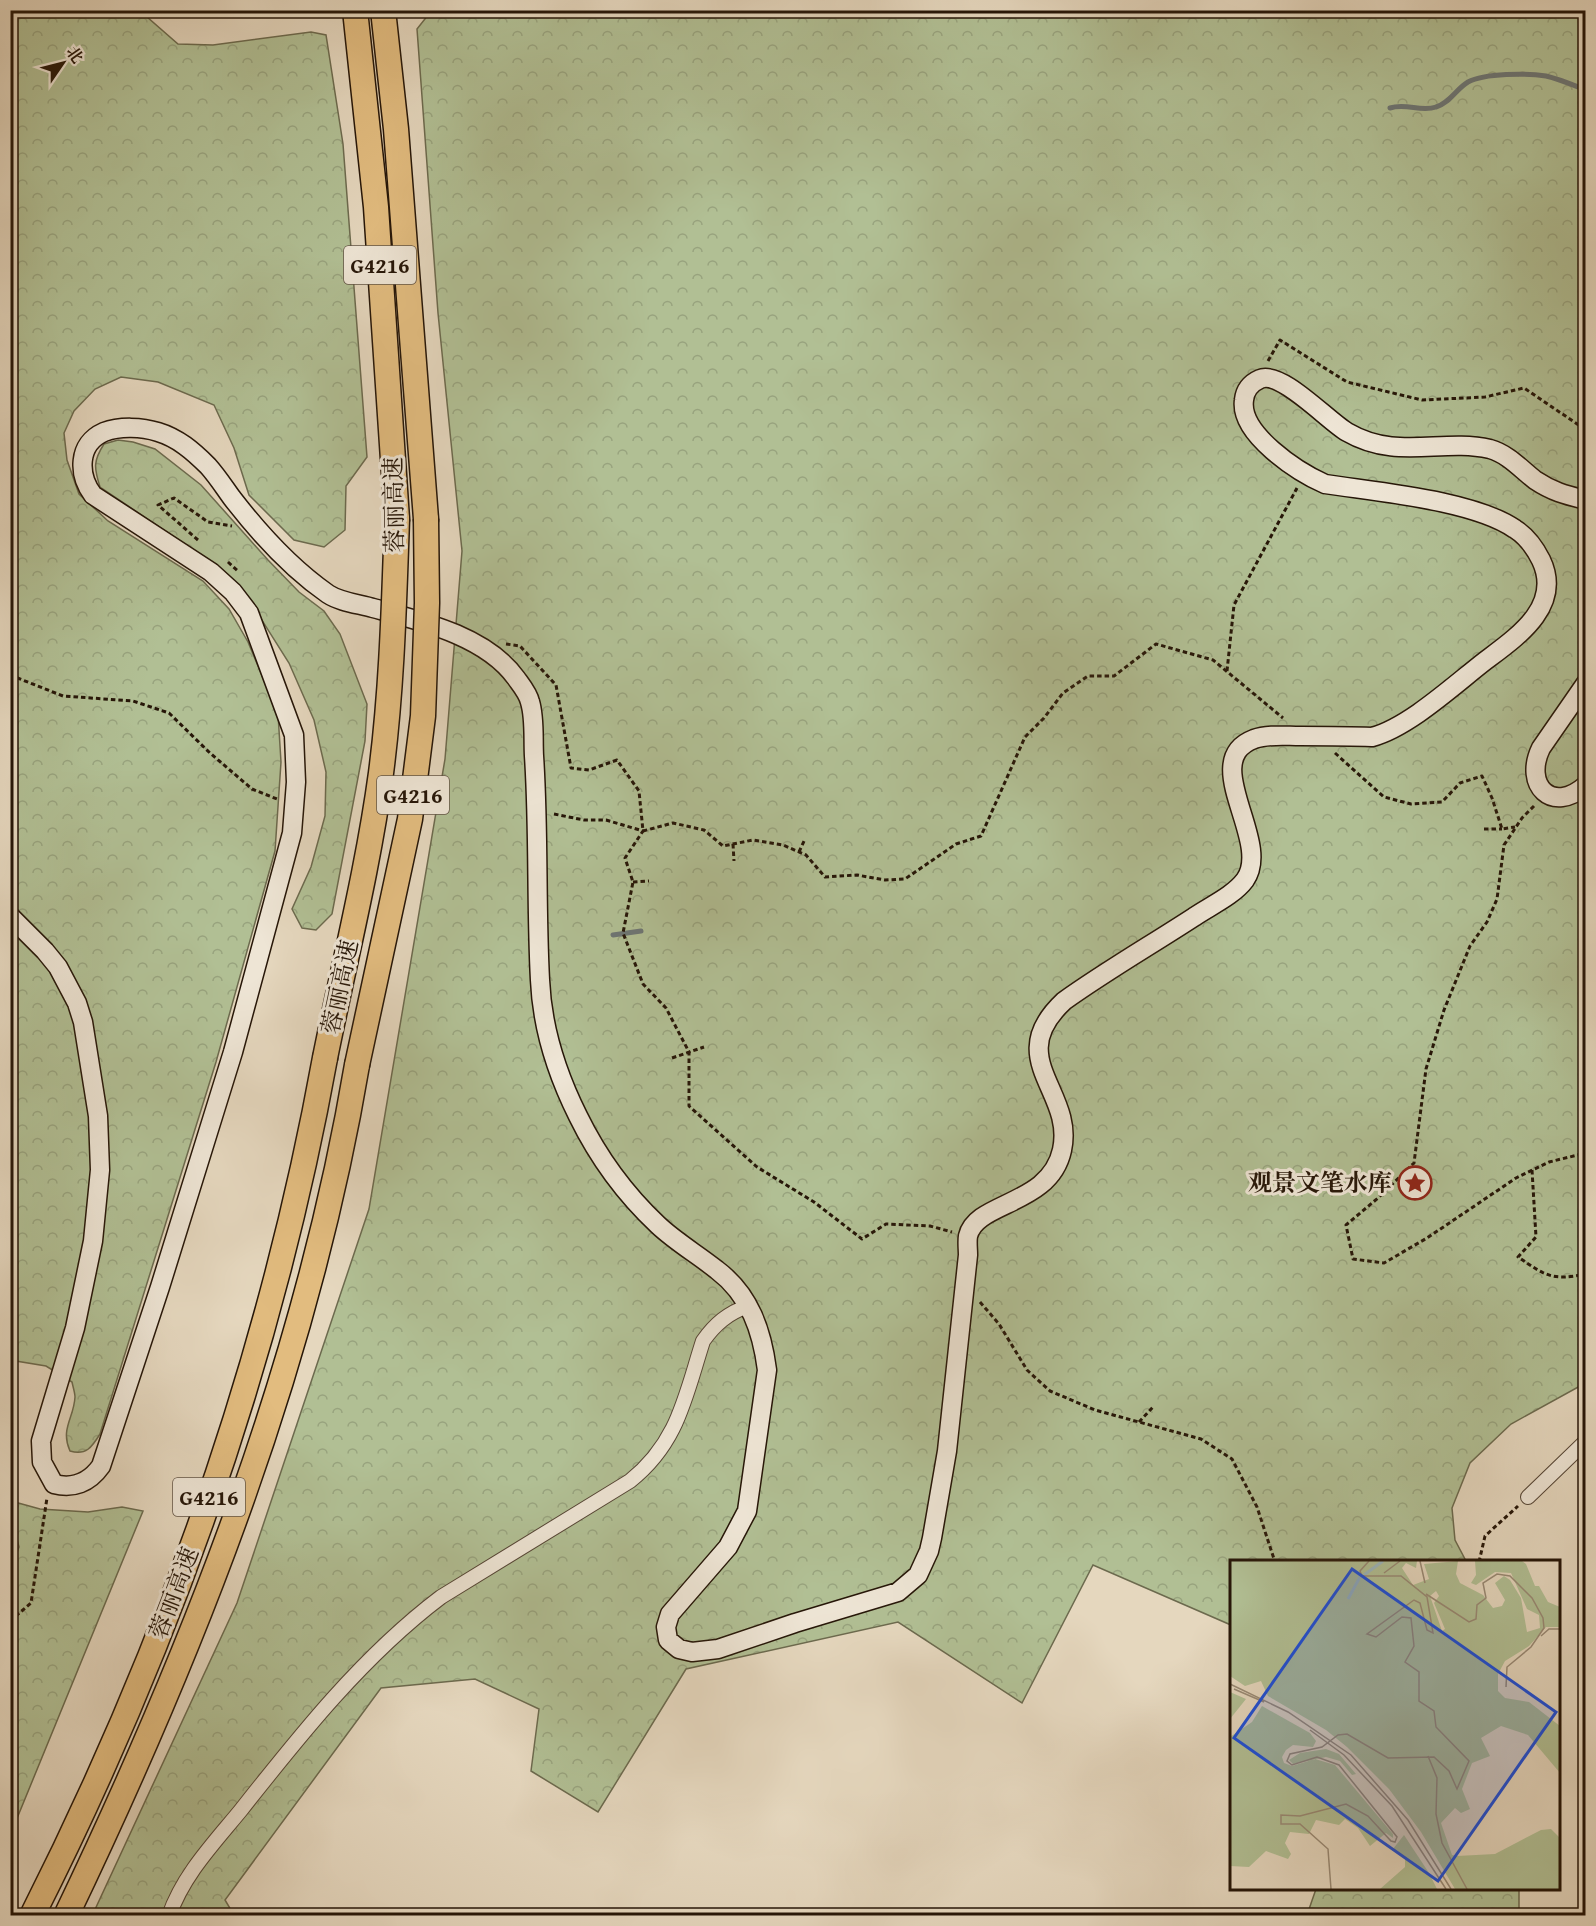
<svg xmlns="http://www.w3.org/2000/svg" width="1596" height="1926" font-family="'Gentium Book Plus','Noto Serif SC',serif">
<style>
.forest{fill:url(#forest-crowns);stroke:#6c6a4e;stroke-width:1.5}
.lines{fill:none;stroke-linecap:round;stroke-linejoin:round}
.stream{stroke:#6d7675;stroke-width:5}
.street-casing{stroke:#564636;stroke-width:16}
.secondary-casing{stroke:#261608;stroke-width:21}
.highway-casing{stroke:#261608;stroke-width:27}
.path{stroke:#261608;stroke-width:3;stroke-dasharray:4.5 3;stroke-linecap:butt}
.street{stroke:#eee5d5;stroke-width:14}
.secondary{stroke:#eee5d5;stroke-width:18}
.highway{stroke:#e2bc7f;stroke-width:24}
.highway-bridge-casing{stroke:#261608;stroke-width:27;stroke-linecap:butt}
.highway-bridge{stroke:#e2bc7f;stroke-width:24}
.labels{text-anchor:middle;stroke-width:6;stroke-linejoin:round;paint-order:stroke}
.shield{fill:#eee5d5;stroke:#625446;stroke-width:1.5}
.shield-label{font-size:22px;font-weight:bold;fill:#261608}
.street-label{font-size:24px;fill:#261608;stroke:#eee5d5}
.poi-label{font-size:24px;font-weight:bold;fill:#261608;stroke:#eee5d5;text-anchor:end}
.inset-river{fill:none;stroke:#9cb6bd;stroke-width:3}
.inset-road{fill:none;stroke:#998a75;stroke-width:1.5}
.view{fill:#1d4ed8;fill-opacity:0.15;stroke:#1d4ed8;stroke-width:3}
.inset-edge{fill:none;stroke:#261608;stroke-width:3}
</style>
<defs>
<pattern id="forest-crowns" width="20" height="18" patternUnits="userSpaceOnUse" patternTransform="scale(1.5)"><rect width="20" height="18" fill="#b1bf94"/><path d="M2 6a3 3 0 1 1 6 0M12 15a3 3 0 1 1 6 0" fill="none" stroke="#98a37e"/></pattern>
</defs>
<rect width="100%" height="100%" fill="#e5d7be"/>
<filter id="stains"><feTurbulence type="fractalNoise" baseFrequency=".00333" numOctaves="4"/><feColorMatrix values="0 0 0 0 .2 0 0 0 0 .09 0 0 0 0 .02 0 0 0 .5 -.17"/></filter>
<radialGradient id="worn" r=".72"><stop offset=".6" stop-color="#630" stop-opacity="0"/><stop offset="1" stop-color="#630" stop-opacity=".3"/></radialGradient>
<g class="forest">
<polygon points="432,10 1585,11 1585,1385 1580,1386 1511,1424 1470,1463 1452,1508 1455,1540 1466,1561 1232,1562 1231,1625 1093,1565 1022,1703 898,1622 686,1669 598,1812 531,1771 539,1709 475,1679 381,1688 225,1900 234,1915 92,1916 237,1603 369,1209 445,759 462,551 438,313 417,29"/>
<path d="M10,11H117L147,17L178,44L213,45L311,32L326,35L343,144L367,457L346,486L345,530L324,547L294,540L249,495L234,448L214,405L158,382L121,377L95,389L74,411L64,433L67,460L79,494L108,521L203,581L229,609L248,642L278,714L281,762L275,851L216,1062L100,1434C92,1447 86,1456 70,1451C60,1429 74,1418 75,1397C75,1393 73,1387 72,1382L46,1366L10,1360Z"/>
<path d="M118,440L133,442L155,449L201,485L268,560L299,592L324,611L340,634L367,704L365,741L332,914L316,930L302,928L292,909L311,867L325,816L326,772L314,720L289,663L253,606L204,557L100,487C94,468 93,461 104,444Z"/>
<polygon points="11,1501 40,1509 88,1512 122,1507 143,1511 11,1833 10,1571 19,1547 11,1516"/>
<polygon points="1316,1889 1519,1889 1519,1915 1307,1915"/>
</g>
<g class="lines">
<g class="stream">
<path d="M1390,108C1406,103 1421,112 1436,107C1450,103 1456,89 1468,82C1485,73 1527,73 1546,76C1559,79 1573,85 1586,90"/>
<polyline points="613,935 641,931"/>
</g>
<defs>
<g id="street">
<polyline points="1528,1497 1586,1441"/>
<path d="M169,1916C183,1875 214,1843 241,1810C301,1734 363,1656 441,1597L630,1481C678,1443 685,1397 703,1341C715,1324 728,1313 748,1306"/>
</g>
<g id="secondary">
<path d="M1586,683L1541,748C1523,785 1552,815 1586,785"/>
<path d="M10,916L45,951L58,967L77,1003L83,1022L98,1116L100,1170L93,1241L75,1328L41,1441L42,1462L54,1484C73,1489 89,1483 101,1466L160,1287L233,1052L292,833L296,782L294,735L249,613L233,592L211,572L93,495C78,475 77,444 104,432C120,426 142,427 158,432C178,438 193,451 208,466C217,476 224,487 232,498C259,533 292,569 328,594C340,602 359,604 373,608C421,621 486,636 516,678C521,685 528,693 530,702C535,718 533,739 534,756C539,830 536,905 540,980C542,1026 557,1074 578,1116C598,1157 625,1194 658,1225C676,1242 697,1254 717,1270C750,1295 762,1331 767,1370L747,1511L728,1547L670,1614L666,1627L668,1640L679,1649L692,1652L718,1649L795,1623L898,1592L918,1575L929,1551L932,1538L947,1451L968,1255C968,1249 967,1242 968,1236C976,1201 1050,1206 1062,1150C1075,1091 1002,1059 1064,1001C1106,971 1151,945 1194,917C1210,906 1233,896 1245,880C1273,841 1197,761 1254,739C1268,734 1285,736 1300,736C1324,736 1348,736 1372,737C1409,727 1454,685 1485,661C1517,637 1563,606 1541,560C1535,548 1526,536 1515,529C1473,500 1376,492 1325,484C1298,472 1239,434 1244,400C1245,390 1251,383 1260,379C1281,370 1328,421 1347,432C1397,461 1441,438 1490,449C1508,454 1521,469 1535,480C1553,492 1566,495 1586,500"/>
</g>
<g id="highway">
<polyline points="355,10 376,207 397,519"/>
<polyline points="383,10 396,129 426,519"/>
<path d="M32,1916C169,1645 271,1356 325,1058"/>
<path d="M66,1916C196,1645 307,1362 357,1065"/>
</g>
</defs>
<use href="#street" class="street-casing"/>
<use href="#secondary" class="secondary-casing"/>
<use href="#highway" class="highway-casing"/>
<g class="path">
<polyline points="1268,361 1280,340 1347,382 1422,400 1485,397 1524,388 1586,430"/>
<polyline points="198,540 158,505 174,498 208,522 232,526"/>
<polyline points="228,562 238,571"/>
<polyline points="506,644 520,646 556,685 571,768 589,770 617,760 639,791 643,831 673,823 704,830 723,846 753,840 783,845 806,855 825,877 857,875 885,880 905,879 956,844 981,836 1025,737 1044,718 1063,693 1088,676 1114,676 1156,644 1213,660 1283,718"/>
<polyline points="1227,671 1234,605 1297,488"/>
<polyline points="10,675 63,696 133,701 169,713 210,753 252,789 277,799"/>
<polyline points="1335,753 1384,797 1411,804 1442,802 1460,783 1482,776 1492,798 1502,829 1515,827"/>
<polyline points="1534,806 1522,818 1504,845 1497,899 1487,922 1470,946 1444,1010 1426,1069 1414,1163 1378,1198 1346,1225 1353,1259 1384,1263 1427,1238 1516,1178 1549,1162 1586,1153"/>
<polyline points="554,814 584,820 606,820 643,831 625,858 633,882 623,933 643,984 666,1008 689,1052 689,1106 757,1167 814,1202 862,1239 886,1224 930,1226 952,1232"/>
<polyline points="1484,829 1502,829"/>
<polyline points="733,844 734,861"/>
<polyline points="799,852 805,839"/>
<polyline points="633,882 649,881"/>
<polyline points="672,1058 704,1047"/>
<path d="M1532,1170L1536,1237L1518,1257C1546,1276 1552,1281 1586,1274"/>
<polyline points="980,1302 999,1324 1027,1370 1050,1391 1095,1410 1201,1439 1232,1459 1257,1507 1275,1562"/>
<polyline points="1139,1422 1153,1407"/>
<polyline points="1479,1562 1485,1536 1518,1506"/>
<polyline points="10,1621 31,1603 47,1498"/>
</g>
<use href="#street" class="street"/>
<use href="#secondary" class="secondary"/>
<use href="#highway" class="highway"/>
<defs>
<g id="highway-bridge">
<path d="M325,1058C344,963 368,869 381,773C392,688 394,604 397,519"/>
<polyline points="357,1065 410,819 423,716 427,603 426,519"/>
</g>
</defs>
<use href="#highway-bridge" class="highway-bridge-casing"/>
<use href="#highway-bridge" class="highway-bridge"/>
</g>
<defs>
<symbol id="sight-ring" viewBox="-11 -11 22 22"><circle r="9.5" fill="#eee5d5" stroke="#8f2418" stroke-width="1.5"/><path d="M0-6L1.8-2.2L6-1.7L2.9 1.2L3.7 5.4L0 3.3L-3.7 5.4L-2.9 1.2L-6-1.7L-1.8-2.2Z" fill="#8f2418"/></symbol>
</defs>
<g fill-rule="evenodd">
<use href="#sight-ring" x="1396" y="1164" width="38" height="38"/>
</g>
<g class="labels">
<g class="shield">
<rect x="344" y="246" width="72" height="38" rx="4.5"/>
<rect x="377" y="776" width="72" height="38" rx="4.5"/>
<rect x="173" y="1478" width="72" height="38" rx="4.5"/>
</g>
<g class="shield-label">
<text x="380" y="273">G4216</text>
<text x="413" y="803">G4216</text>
<text x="209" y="1505">G4216</text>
</g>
<g class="street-label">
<text transform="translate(394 505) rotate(-91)" y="8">蓉丽高速</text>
<text transform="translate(340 987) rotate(-78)" y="8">蓉丽高速</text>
<text transform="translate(174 1593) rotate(-69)" y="8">蓉丽高速</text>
</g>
<g class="poi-label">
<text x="1392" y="1191">观景文笔水库</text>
</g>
</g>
<g transform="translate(1230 1560)">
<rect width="330" height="330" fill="#e5d7be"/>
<path d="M0,1H187L186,8L176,3L172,8L183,25L199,19L194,4L228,1L226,14L230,23L253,35L263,48L272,46L275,40L265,23L274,16L280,20L291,38L297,72L310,68L309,55L297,49L281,13L265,12L246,25L241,23L246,15L245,1H292L296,4L305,26H309L318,42L330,47V67H316L299,86L275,101L268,114V131L275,138L299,142L330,166V213L298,175L271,166L251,178L260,196L242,203L232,229L240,249L231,253L225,248L211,263L222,295L227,296L265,294L311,270L321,269L330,278V329H225L191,272L159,229L117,187L96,170L38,136L31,121L15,126L0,116ZM206,31L209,36L204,43L215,69L212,71L200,36ZM0,132L16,139L0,159ZM32,146L80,173L86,181L83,187L63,185L56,190L52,197L54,203L62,206L85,199L105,205L163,274V278L156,273L140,286L128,268L115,259L109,265L86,260L79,274L60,272L55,283L61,294L58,299L36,291L19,307L0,306V177L22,162ZM96,189L109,194L126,214L122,215L110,201L96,197L63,204L59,200L70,193ZM174,275L199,313L207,329H150L175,307V299L163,289Z" fill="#b1bf94" fill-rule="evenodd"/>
<path class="inset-river" d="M134,15L153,1M118,39L130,17"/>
<path class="inset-road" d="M190,1L195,23M154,13L170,1M196,34L239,62L246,59L247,45L256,38L253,23L267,14L280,16L302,38L313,58L314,68L301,87L277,107L276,127M311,76L319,69H330M0,124L58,152L121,195L178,260L221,329M4,129L34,142M80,170L114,195L162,246L216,329M198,196L207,218L206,254L212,283L237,329M101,329L98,289L70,264H51V255L70,256L116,244L138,256L161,281L165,282L167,277L109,205L87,197L62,205L57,201L60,194L92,187L108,175L117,174L158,198L204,197L219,211L227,229L239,201L206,167L204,151L189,141V112L175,102L184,86L181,58L172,57L146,77L137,74L184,40L190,43L197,70L203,73L197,37L171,16H132L130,11L139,1"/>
<path class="view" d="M122,9L326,152L208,321L4,178Z"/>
<rect width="330" height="330" class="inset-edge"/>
</g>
<rect width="1596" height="1926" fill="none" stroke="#e5d7be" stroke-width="36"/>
<rect x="12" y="12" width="1572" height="1902" fill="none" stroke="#261608" stroke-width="3"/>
<rect x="18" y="18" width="1560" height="1890" fill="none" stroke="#261608" stroke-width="1.5"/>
<g transform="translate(63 63) rotate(55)" stroke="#eee5d5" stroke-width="4.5" paint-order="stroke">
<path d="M0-4.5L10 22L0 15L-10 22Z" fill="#261608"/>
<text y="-9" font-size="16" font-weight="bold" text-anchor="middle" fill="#261608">北</text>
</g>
<rect width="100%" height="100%" filter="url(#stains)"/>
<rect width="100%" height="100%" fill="url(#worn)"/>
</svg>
